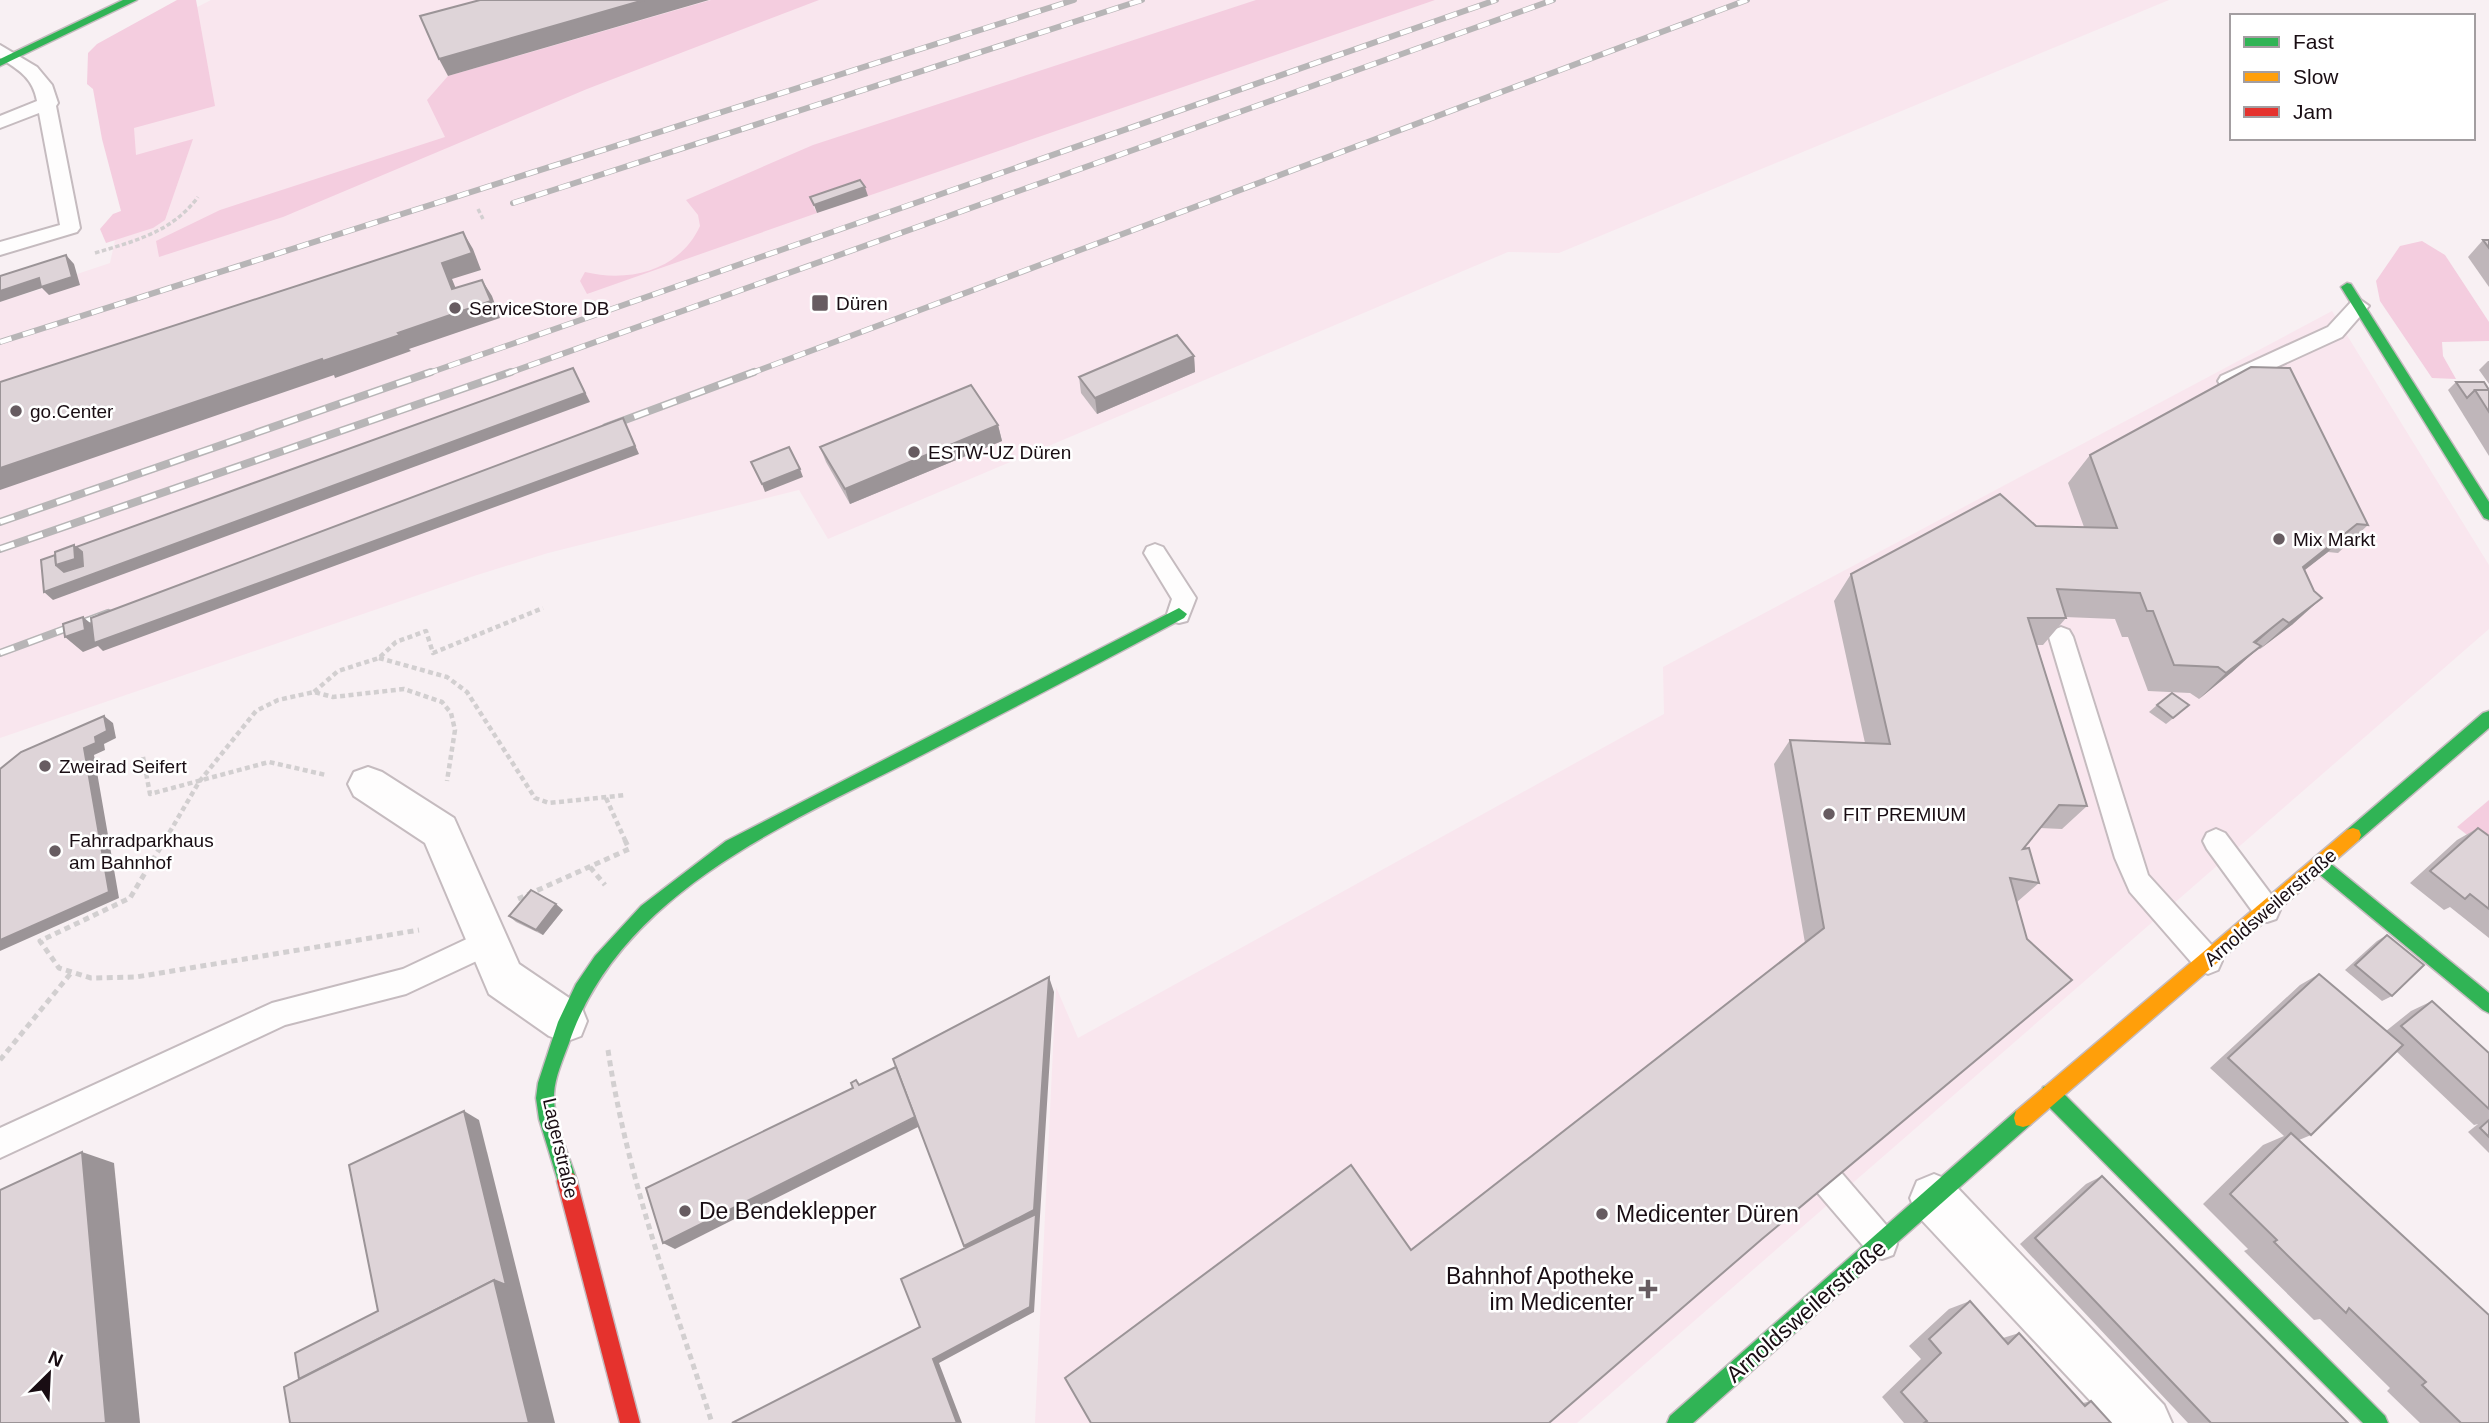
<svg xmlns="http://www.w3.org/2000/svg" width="2489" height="1423" font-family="Helvetica,sans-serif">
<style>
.built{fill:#f9e6ee}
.green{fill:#f4cddf}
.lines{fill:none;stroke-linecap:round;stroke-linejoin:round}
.lane-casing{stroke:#c5bbbf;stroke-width:4}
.street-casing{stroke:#c5bbbf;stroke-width:4}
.fast-casing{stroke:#c5bbbf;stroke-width:3}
.slow-casing{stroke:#c5bbbf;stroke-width:3}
.jam-casing{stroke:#c5bbbf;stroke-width:3}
.path-far2{stroke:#d2cfd0;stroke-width:3.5;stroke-dasharray:4.5 2.5;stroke-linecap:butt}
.path-far1{stroke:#d2cfd0;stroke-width:4.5;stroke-dasharray:5 3.5;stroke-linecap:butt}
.path{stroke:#d2cfd0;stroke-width:5;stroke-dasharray:6 4.5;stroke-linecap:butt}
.lane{fill:#fefdfd;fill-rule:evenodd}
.street{fill:#fefdfd;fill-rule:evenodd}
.fast{fill:#30b455;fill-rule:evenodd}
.slow{fill:#ff9f0a;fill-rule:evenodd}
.jam{fill:#e5322d;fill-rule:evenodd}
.rail-far1-casing{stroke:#b7b5b6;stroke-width:6}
.rail-casing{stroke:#b7b5b6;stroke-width:8}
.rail-far1{stroke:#fff;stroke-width:4.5;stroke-dasharray:12;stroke-linecap:butt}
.rail{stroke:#fff;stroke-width:5;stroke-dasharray:15;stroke-linecap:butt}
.wall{fill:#bfb6ba}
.shaded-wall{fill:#9b9497}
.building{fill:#ded4d8;stroke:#9b9497;stroke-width:2}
.poi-dot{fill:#675c61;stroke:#fff;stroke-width:2.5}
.labels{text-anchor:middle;stroke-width:5;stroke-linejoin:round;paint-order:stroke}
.poi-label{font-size:19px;fill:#190d13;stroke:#fff;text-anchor:start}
.street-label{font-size:19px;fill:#190d13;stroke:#fff}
.near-poi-label{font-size:23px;fill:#190d13;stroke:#fff;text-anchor:start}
.near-street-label{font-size:23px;fill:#190d13;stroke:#fff}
</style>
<rect width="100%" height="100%" fill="#f8f0f3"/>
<g class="built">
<polygon points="211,0 2169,0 1559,253 1508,252 828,539 799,490 548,553 477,575 0,738 0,302 47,287 79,285 77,274 110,263 121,213 123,45"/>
<polygon points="2332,311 2489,565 2489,629 1577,1423 1035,1423 1056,987 1078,1038 1664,714 1663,667"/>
</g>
<g class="green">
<polygon points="177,0 196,0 215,106 134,128 136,155 193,139 165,220 153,228 106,243 100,229 113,214 121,211 102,139 93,89 87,84 88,53 97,44"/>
<polygon points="711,0 819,0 587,89 283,217 159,257 156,241 220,210 445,137 427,100 448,76"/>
<path d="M1256,0H1435L868,196L862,189L813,206L817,213L587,294L580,281L585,272C630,283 680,270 700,226L698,215L686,200L813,145Z"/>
<polygon points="2422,241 2445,255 2489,322 2489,341 2442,342 2443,356 2456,379 2432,378 2380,301 2376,281 2400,246"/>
<polygon points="2489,800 2489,852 2457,827"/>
</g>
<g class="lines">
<defs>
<g id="lane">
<path d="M0,45L37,67L52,85L58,103L56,106L80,228L77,232L0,255V242L60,225L39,113L0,128V116L37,101C33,78 19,70 0,58Z"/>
<polygon points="2359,299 2369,306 2342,337 2235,386 2221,386 2218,381 2221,376 2328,327 2352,301"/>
<polygon points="1155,544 1163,547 1196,598 1187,621 1179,623 1171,621 1167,614 1172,599 1144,553 1147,547"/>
<polygon points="2061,627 2069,630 2073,637 2148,875 2218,952 2222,961 2218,970 2208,974 2198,970 2130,892 2115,858 2049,637 2053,630"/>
<polygon points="2216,829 2225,833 2276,901 2280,910 2276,919 2267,922 2258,919 2207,849 2203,841 2207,833"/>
<polygon points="488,929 498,933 502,942 498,951 406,994 285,1025 0,1158 0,1128 272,1003 403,969"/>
<polygon points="1828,1166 1839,1170 1893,1233 1897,1244 1893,1255 1882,1259 1871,1255 1817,1192 1813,1181 1817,1170"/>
</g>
<g id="street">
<polygon points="368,767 382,772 454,818 519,964 581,1006 587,1021 581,1036 565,1042 549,1036 489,994 425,843 354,796 348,784 354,772"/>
<polygon points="1934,1174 1951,1181 2164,1405 2172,1423 2111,1423 1917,1215 1910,1198 1917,1181"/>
</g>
<g id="fast">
<polygon points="123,0 137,0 0,66 0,59"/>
<polygon points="2347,283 2351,284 2489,502 2489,520 2484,518 2341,287"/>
<path d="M1179,608L1187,614L1184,618C1100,663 1015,707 930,751C797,820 621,888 569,1043C563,1059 555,1077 554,1094C553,1123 569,1154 577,1181L574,1188L567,1191L560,1188L539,1119L536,1098L538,1083L558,1022L576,984L595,956L641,906L726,841Z"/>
<polygon points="2489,711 2489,728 2359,840 2353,842 2347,840 2345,835 2347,830 2483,713"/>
<polygon points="2319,856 2325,859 2489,993 2489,1013 2483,1010 2313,869 2311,864 2313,859"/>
<polygon points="2050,1085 2057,1087 2385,1416 2388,1423 2363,1423 2043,1101 2041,1094 2043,1087"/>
<polygon points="2023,1109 2030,1111 2032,1118 2030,1125 1693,1423 1667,1423 1670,1416 2016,1111"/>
</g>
<polygon id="slow" points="2353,828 2359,830 2361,835 2359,840 2030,1125 2023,1127 2016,1125 2014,1118 2016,1111 2347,830"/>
<polygon id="jam" points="567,1171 574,1174 577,1181 640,1423 620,1423 557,1181 560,1174"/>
</defs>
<use href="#lane" class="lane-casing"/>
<use href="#street" class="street-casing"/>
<use href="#fast" class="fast-casing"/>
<use href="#slow" class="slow-casing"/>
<use href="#jam" class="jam-casing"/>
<g class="path-far2">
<polyline points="478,209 483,219"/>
<path d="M95,253C135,241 172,232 198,197"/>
</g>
<g class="path-far1">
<polyline points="379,658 447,677 467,692 535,798 549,803 626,795"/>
<polyline points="314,692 338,671 379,658 396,642 426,631 433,653 543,608"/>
<polyline points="143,757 150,794 269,762 326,775"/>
<polyline points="606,798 625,840"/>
<polyline points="165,840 199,782 256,711 278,700 314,692 333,697 404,689 442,702 451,713 455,730 447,781"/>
</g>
<g class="path">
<polyline points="166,838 130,898 40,941 59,968 91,978 136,977 419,930"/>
<polyline points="590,867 605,885"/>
<polyline points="518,899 629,849 624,838"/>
<path d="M608,1050C627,1178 673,1300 712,1423"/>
<polyline points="0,1060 71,973"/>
</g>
<use href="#lane" class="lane"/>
<use href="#street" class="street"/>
<use href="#fast" class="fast"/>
<use href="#slow" class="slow"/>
<use href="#jam" class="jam"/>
<defs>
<g id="rail-far1">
<polyline points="513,203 1142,0"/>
<polyline points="0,342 1074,0"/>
<polyline points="426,374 1496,0"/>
<polyline points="506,374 1553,0"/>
<polyline points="749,374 1747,0"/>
</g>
<g id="rail">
<polyline points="606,427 754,372"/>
<polyline points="0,522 431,372"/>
<polyline points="0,549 511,372"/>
<polyline points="0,653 108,613"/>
</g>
</defs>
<use href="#rail-far1" class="rail-far1-casing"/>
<use href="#rail" class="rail-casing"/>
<use href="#rail-far1" class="rail-far1"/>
<use href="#rail" class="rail"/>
</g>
<g class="wall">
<polygon points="2483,240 2489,240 2489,287 2468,257"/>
<polygon points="1194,356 1195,372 1097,414 1081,393 1079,377"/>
<polygon points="2488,361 2489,361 2489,384 2479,370"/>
<polygon points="2456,382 2489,390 2489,456 2448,390"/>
<polygon points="998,425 1002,441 850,504 826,462 820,447"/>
<polygon points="2090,455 2368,525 2338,553 2328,552 2304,570 2293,624 2260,649 2258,648 2232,672 2199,699 2190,693 2148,691 2128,637 2122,637 2115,619 2065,617 2066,618 2043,645 2037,645 2087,806 2062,829 2040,828 2023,849 2039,883 2017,902 1411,1250 1805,943 1774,764 1790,740 1865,743 1834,601 1851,574 2036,526 2084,527 2068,483"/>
<polygon points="2157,705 2181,712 2166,724 2149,712"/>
<polygon points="2478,828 2489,836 2489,938 2450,907 2444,910 2410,883 2457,840"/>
<polygon points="563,910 543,935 516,922 509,916"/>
<polygon points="2387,935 2392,996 2382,1001 2345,970 2377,941"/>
<polygon points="2319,974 2386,1031 2411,1011 2432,1001 2489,1053 2489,1153 2468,1132 2478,1124 2474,1125 2396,1051 2311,1135 2299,1140 2489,1423 2420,1423 2387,1391 2390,1388 2320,1319 2314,1320 2244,1251 2248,1249 2203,1204 2263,1145 2284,1136 2210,1068 2300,985"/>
<polygon points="2102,1176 2348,1423 2188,1423 2020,1244 2086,1184"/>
<polygon points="1970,1301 2003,1338 2019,1333 2083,1403 2091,1401 2111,1423 1904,1423 1882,1397 1921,1359 1909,1346 1949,1309"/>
</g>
<g class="shaded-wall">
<polygon points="644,0 709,0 448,76 439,59"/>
<polygon points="865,187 868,196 817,213 814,205"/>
<polygon points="463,232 473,249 481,270 452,279 463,306 452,289 442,263"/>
<polygon points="66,255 74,264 80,285 49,295 42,288 0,302 0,291 39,278"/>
<polygon points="482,280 492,296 500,318 409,349 411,351 335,378 334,375 0,490 0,468 398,333"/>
<polygon points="1194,356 1195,372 1097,414 1095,398"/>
<polygon points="573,368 590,402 53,600 44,592"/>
<polygon points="623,418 639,454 103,651 98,646 83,652 65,637 83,617 100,631"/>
<polygon points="998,425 1002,441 850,504 845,489"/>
<polygon points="800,469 803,477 765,492 762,484"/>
<polygon points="2357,524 2328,552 2274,594 2303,567"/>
<polygon points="74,545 91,560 73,580 56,565"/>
<polygon points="2322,598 2293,624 2260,649 2289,623"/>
<polygon points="2283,619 2254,645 2254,642"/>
<polygon points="2261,646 2232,672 2199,699 2226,673"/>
<polygon points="104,716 113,723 116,738 104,744 105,750 94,755 119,898 0,951 0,940 84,748 95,737"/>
<polygon points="556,904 563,910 543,935 536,930"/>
<polygon points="1049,977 1054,992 1034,1312 939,1363 962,1423 957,1423 933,1359 972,1255 964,1246"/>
<polygon points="464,1111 479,1120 555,1423 529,1423 494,1280"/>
<polygon points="916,1117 922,1125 675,1249 663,1243"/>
<polygon points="82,1152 114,1163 140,1423 106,1423"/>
</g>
<g class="building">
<polygon points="480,0 644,0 439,59 420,16"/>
<polygon points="860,180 865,187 814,205 810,197"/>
<polygon points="463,232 472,253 442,263 452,289 482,280 491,301 398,333 400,335 323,361 322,359 0,468 0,382"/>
<polygon points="2483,240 2489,240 2489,248"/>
<polygon points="66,255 72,277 41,287 39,278 0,291 0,276"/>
<polygon points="1177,335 1194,356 1095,398 1079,377"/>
<polygon points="2251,367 2290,368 2368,525 2357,524 2303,567 2314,591 2322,598 2289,623 2283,619 2254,642 2261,646 2226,673 2218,667 2174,665 2153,611 2147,611 2140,593 2057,589 2066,618 2028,618 2087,806 2059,805 2023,849 2029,848 2039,883 2010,878 2027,939 2072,980 1762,1239 1549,1423 1091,1423 1065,1378 1351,1165 1411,1250 1824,928 1790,740 1890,744 1851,574 2000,494 2036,526 2117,528 2090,455"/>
<polygon points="573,368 585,393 44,592 41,560 55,555 56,565 64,572 83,566 82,552 76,547"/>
<polygon points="2456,382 2484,382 2489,390 2475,390 2467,398"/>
<polygon points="971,385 998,425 845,489 820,447"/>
<polygon points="2475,390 2489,390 2489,412"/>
<polygon points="623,418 635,446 94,643 91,618"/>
<polygon points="789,447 800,469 762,484 751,462"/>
<polygon points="74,545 75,559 56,565 55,552"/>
<polygon points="83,617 85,630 65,637 63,624"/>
<polygon points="2172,693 2189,705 2173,718 2157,705"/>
<polygon points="104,716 107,731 95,737 96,743 84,748 109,892 0,940 0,769 21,752"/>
<polygon points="2478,828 2489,836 2489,909 2470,894 2465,899 2430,871"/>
<polygon points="531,890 556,904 536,930 509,916"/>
<polygon points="2387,935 2424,965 2392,996 2355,965"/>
<polygon points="2319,974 2403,1045 2311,1135 2228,1058"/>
<polygon points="1049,977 1034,1210 964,1246 893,1059"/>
<polygon points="2432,1001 2489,1053 2489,1109 2401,1026"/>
<polygon points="896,1067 915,1117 663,1243 646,1188 853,1088 851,1083 856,1080 859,1085"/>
<polygon points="464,1111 506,1285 494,1280 299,1379 295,1353 378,1311 349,1165"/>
<polygon points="2489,1120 2489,1137 2480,1128"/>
<polygon points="2291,1133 2489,1315 2489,1423 2461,1423 2422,1385 2426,1382 2349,1308 2346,1313 2274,1242 2277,1240 2230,1194"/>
<polygon points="82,1152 106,1423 0,1423 0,1190"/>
<polygon points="2102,1176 2348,1423 2211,1423 2035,1238"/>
<polygon points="1036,1214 1030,1307 933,1359 957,1423 732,1423 920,1327 901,1279"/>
<polygon points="494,1280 529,1423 290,1423 284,1387"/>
<polygon points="1970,1301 2008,1344 2019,1333 2085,1406 2091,1401 2111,1423 1924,1423 1927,1421 1901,1392 1941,1353 1929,1339"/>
</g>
<g class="poi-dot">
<rect x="811" y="294" width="18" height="18" rx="3.5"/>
<circle cx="455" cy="308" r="7"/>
<circle cx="16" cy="411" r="7"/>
<circle cx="914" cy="452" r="7"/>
<circle cx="2279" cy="539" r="7"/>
<circle cx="45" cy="766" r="7"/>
<circle cx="1829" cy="814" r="7"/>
<circle cx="55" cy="851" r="7"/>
<circle cx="685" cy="1211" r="7"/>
<circle cx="1602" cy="1214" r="7"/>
<path d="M1644.5 1278.5h7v7h7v7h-7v7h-7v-7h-7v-7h7z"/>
</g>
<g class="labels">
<g class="poi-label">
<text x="836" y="310">Düren</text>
<text x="469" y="315">ServiceStore DB</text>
<text x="30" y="418">go.Center</text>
<text x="928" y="459">ESTW-UZ Düren</text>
<text x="2293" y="546">Mix Markt</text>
<text x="59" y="773">Zweirad Seifert</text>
<text x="1843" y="821">FIT PREMIUM</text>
<text x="69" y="847">Fahrradparkhaus<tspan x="69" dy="22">am Bahnhof</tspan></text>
</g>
<g class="street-label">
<text transform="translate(2270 907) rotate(-41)" y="7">Arnoldsweilerstraße</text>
<text transform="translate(561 1148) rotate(77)" y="7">Lagerstraße</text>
</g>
<g class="near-poi-label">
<text x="699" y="1219">De Bendeklepper</text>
<text x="1616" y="1222">Medicenter Düren</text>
<text x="1634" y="1284" text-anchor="end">Bahnhof Apotheke<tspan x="1634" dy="26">im Medicenter</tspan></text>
</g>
<g class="near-street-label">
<text transform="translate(1806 1311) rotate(-41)" y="8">Arnoldsweilerstraße</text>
</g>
</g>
<rect x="2230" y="14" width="245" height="126" fill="#ffffff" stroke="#a39ea1" stroke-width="2"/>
<rect x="2244" y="37" width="35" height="10" fill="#30b455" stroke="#a39ea1" stroke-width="2"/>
<text x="2293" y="49" font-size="21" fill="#190d13">Fast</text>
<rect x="2244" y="72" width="35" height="10" fill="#ff9f0a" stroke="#a39ea1" stroke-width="2"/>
<text x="2293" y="84" font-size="21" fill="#190d13">Slow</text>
<rect x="2244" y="107" width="35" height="10" fill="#e5322d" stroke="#a39ea1" stroke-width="2"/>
<text x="2293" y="119" font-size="21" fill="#190d13">Jam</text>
<g transform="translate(49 1374) rotate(24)" stroke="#ffffff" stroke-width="5" paint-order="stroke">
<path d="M0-5L12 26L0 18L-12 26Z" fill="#190d13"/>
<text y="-10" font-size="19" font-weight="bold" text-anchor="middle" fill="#190d13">N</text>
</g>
</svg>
